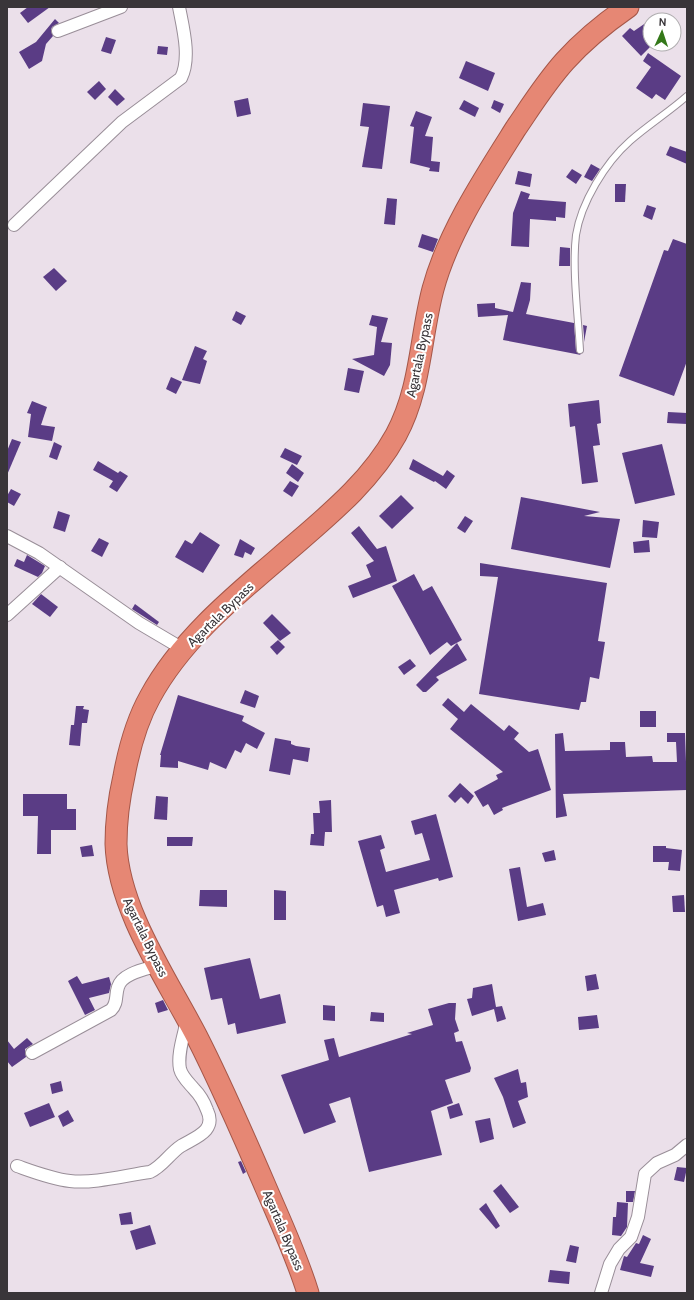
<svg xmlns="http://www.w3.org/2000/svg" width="694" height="1300" font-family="Cabin,sans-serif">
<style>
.building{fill:#5a3c85}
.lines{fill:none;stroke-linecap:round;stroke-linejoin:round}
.service-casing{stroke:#998e98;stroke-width:8}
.minor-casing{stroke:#998e98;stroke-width:14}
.trunk-casing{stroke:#a55749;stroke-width:23}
.service{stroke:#fff;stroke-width:6}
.minor{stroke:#fff;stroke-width:12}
.trunk{stroke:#e68774;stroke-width:21}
.labels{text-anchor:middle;stroke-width:4;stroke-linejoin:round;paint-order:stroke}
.street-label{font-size:13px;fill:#393539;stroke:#fff}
</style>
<rect width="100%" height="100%" fill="#ebe0ea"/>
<g class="building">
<polygon points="28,7 50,7 28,23 20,13"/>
<polygon points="55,19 59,23 52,27 51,30 53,36 46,44 42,61 29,69 19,52 36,42"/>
<polygon points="650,20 650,47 641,56 622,36 630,28 634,31"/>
<polygon points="106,37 116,40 111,54 101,51"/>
<polygon points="158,46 168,47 167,55 157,54"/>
<polygon points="648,53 681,76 665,100 656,94 652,99 636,88 651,67 643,61"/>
<polygon points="466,61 495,73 488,91 459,78"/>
<polygon points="99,81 106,89 95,100 87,92"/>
<polygon points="115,89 125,99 117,106 108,97"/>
<polygon points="248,98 251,114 237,117 234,101"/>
<polygon points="464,100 479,108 475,117 459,109"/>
<polygon points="494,100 504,104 500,113 491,108"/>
<polygon points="363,103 390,106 382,169 362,167 369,127 360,126"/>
<polygon points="416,111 432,117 425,136 433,137 431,161 440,162 439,172 429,171 430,168 410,163 414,127 410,126"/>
<polygon points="670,146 687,152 687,164 666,155"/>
<polygon points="591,164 600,169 592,181 584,177"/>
<polygon points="572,169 582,175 576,184 566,177"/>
<polygon points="518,171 532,174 530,187 515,184"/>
<polygon points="615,184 626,184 625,202 615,202"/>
<polygon points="521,191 530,194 528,199 566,202 565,218 556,217 556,221 530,219 529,247 511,246 513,213"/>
<polygon points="387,198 397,199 395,225 384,224"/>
<polygon points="647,205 656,208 652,220 643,216"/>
<polygon points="422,234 438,239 433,252 418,247"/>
<polygon points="673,239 687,244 687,361 674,396 619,376 664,250 668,251"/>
<polygon points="560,247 570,248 570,266 559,266"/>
<polygon points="54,268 67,281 56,291 43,277"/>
<polygon points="521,282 531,283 530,300 526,314 574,323 576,351 581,355 503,340 508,315 478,317 477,304 495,303 495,308 513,312"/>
<polygon points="236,311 246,316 241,325 232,320"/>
<polygon points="372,315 388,318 381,342 392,343 390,365 384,376 352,359 374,355 377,327 369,325"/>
<polygon points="583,325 587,326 584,342 584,336"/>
<polygon points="195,346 207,351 203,359 207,361 200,384 182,380"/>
<polygon points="348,368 364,371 359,393 344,390"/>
<polygon points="171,377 182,382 176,394 166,389"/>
<polygon points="599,400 601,423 597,424 600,445 593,446 598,482 582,484 575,426 570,427 568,404"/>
<polygon points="32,401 47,407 41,425 55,427 52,441 28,437 31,414 27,413"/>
<polygon points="668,412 687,413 687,424 667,423"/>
<polygon points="12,439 21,442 7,475 7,451"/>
<polygon points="54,442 62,446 57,460 49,457"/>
<polygon points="662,444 675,495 635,504 622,453"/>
<polygon points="285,448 302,456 297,465 280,457"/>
<polygon points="413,459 443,476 447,470 455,476 446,489 435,481 434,482 409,469"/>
<polygon points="98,461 118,473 120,471 128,476 117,492 109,487 113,481 93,470"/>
<polygon points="292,464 304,473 298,482 286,473"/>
<polygon points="290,481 299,486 292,497 283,491"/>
<polygon points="11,489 21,494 14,506 7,502 7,496"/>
<polygon points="401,495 414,508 392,529 379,516"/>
<polygon points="521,497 600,512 584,516 620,519 610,568 511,549"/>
<polygon points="58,511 70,515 65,532 53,528"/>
<polygon points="465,516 473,521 465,533 457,528"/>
<polygon points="643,520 659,522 657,538 642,537"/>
<polygon points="359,526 377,549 386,546 397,581 353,598 348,586 371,577 366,565 374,561 351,533"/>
<polygon points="200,532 220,545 203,573 175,557 185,540 192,544"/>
<polygon points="99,538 109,543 102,557 91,551"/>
<polygon points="240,539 255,548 251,555 245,552 243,558 234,555"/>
<polygon points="649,540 650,552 634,553 633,542"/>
<polygon points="27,555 45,566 42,573 38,577 14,566 17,559 24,562"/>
<polygon points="480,563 607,583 598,641 605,642 599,679 590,677 586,702 581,702 579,710 479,694 498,577 480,576"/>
<polygon points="414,574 423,591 432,586 462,640 451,646 447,642 430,655 392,586"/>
<polygon points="41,594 58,607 50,617 32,604"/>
<polygon points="135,604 159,622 157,625 132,609"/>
<polygon points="272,614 291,633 280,641 263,623"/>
<polygon points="278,640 285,647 277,655 270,647"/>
<polygon points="457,643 467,660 436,677 439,680 426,692 423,692 416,685"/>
<polygon points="410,659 416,666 404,675 398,667"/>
<polygon points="245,690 259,696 255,708 240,703"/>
<polygon points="178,695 244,716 242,721 265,733 257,749 246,743 241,753 235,750 226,769 210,762 208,770 178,761 178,768 160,767 161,755 160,755"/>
<polygon points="448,698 464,712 471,704 504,731 509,725 519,733 514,739 529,752 538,749 551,790 502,808 503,810 494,815 488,804 483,807 474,792 498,779 496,775 503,772 450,729 458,719 442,705"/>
<polygon points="76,706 84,706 83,709 89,710 87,723 82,723 80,746 69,745 71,725 74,725"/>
<rect x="640" y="711" width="16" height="16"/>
<polygon points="563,733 565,751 610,750 610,742 625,742 626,757 652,756 653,762 677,762 676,742 667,742 667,733 685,733 687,790 563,794 567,816 556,818 555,734"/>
<polygon points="275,738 291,741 291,744 296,746 310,748 308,762 293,759 290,775 269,771"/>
<polygon points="460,783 474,796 468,804 461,797 455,803 448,796"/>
<polygon points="23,794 67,794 67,809 76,809 76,830 51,830 51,854 37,854 38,816 23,816"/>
<polygon points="156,796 168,797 167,820 154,819"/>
<polygon points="331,800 332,832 325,832 324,846 310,845 311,834 314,834 313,813 320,813 319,801"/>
<polygon points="436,814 453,877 439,881 438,878 394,890 400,913 386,917 383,905 377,907 358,841 381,835 385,848 380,850 386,872 430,860 422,833 415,835 411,821"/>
<polygon points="167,837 193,837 192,846 167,846"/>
<polygon points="92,845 94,856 82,857 80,847"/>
<polygon points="653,846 666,846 666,848 682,850 680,871 668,870 669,862 653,862"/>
<polygon points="554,850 556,860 545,862 542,853"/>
<polygon points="520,867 527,907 543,903 546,915 518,921 509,869"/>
<polygon points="200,890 227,890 227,907 199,906"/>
<polygon points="274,890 286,891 286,920 274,920"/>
<polygon points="684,895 685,912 673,912 672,896"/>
<polygon points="250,958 260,999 280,994 286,1023 237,1034 235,1023 228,1025 222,998 211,1000 204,968"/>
<polygon points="596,974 599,989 587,991 585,976"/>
<polygon points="77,976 82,984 109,977 111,984 109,993 89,998 95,1010 85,1015 68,981"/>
<polygon points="492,984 496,1007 502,1006 506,1019 497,1022 494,1009 472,1016 467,999 472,998 473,988"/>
<polygon points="163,1000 168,1010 158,1013 155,1003"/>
<polygon points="449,1003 456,1003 455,1019 459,1031 454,1033 456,1042 462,1041 471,1068 470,1072 445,1080 453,1103 431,1111 442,1155 369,1172 350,1097 329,1104 336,1122 304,1134 281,1075 329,1060 324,1040 334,1038 339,1057 412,1034 407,1033 433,1025 428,1009"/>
<polygon points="323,1005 335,1006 335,1021 323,1020"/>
<polygon points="371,1012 384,1013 384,1022 370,1021"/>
<polygon points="597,1015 599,1028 579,1030 578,1017"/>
<polygon points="27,1038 33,1044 25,1049 26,1057 12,1067 7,1061 7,1040 14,1049"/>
<polygon points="518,1069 521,1083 526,1082 528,1097 518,1101 526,1123 513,1128 503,1097 494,1078"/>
<polygon points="61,1081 63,1091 52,1094 50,1084"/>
<polygon points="49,1103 55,1117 30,1127 24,1113"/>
<polygon points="459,1103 463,1115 450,1119 447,1107"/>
<polygon points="68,1110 74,1121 63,1127 58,1116"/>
<polygon points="490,1118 494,1139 480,1143 475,1121"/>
<polygon points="241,1161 246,1172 243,1174 238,1162"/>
<polygon points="677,1167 687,1168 684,1182 674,1180"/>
<polygon points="501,1184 519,1207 510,1213 493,1191"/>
<polygon points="626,1191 635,1191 633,1202 626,1202"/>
<polygon points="617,1202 628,1203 627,1227 621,1236 612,1235 613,1217 616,1217"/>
<polygon points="486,1203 500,1226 496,1229 479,1209"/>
<polygon points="131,1212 133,1224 121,1225 119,1214"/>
<polygon points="150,1225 156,1244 136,1250 130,1231"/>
<polygon points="643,1235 651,1239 640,1263 654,1266 651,1277 620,1270 624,1256 627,1257 636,1243 639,1244"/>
<polygon points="570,1245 579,1247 576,1263 566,1261"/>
<polygon points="550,1270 570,1272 569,1284 548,1282"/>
</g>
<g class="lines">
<defs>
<path id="service" d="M580,350C578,316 572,268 576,235C581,203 605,163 630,141C648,125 669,112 687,96"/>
<g id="minor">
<polyline points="58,31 121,7"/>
<path d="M14,225L122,122L181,78C191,58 183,28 179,7"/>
<polyline points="7,536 39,553 139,623 183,649"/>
<polyline points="7,615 60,567"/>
<path d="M32,1053L111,1010C118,1003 115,996 118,987C122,973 147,969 159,965"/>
<path d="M17,1166C34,1172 52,1179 70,1181C93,1184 127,1175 150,1172C163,1166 169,1154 181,1146C196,1137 217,1131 207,1110C204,1102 200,1095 194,1089C189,1083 182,1077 180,1069C177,1054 184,1035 187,1020"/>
<polyline points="601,1293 610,1264 619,1249 631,1237 638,1217 645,1174 657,1163 675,1155 687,1145"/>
</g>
<path id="trunk" d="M308,1293C297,1257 281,1223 266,1188C244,1137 222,1086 197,1037C167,979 118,909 116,844C116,821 119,798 124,776C129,749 136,722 150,697C184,634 246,587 300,540C336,509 373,477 396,435C421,389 420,338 433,289C448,233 485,177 516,128C531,106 546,82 565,61C583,41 605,23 628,7"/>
</defs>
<use href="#service" class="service-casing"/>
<use href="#minor" class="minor-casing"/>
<use href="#trunk" class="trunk-casing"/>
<use href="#service" class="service"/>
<use href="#minor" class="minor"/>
<use href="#trunk" class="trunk"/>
</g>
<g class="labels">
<g class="street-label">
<text transform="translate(419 355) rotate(-78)" y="5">Agartala Bypass</text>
<text transform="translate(220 614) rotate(-44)" y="5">Agartala Bypass</text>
<text transform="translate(146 937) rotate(64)" y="5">Agartala Bypass</text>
<text transform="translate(284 1230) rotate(67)" y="5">Agartala Bypass</text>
</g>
</g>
<rect width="694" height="1300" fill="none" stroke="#393539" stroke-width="16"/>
<g transform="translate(662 32) rotate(3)"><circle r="19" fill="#ffffff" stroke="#b0aeb0"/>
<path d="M0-3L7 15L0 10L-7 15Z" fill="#347819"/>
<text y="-6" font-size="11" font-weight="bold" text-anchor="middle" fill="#393539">N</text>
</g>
</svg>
